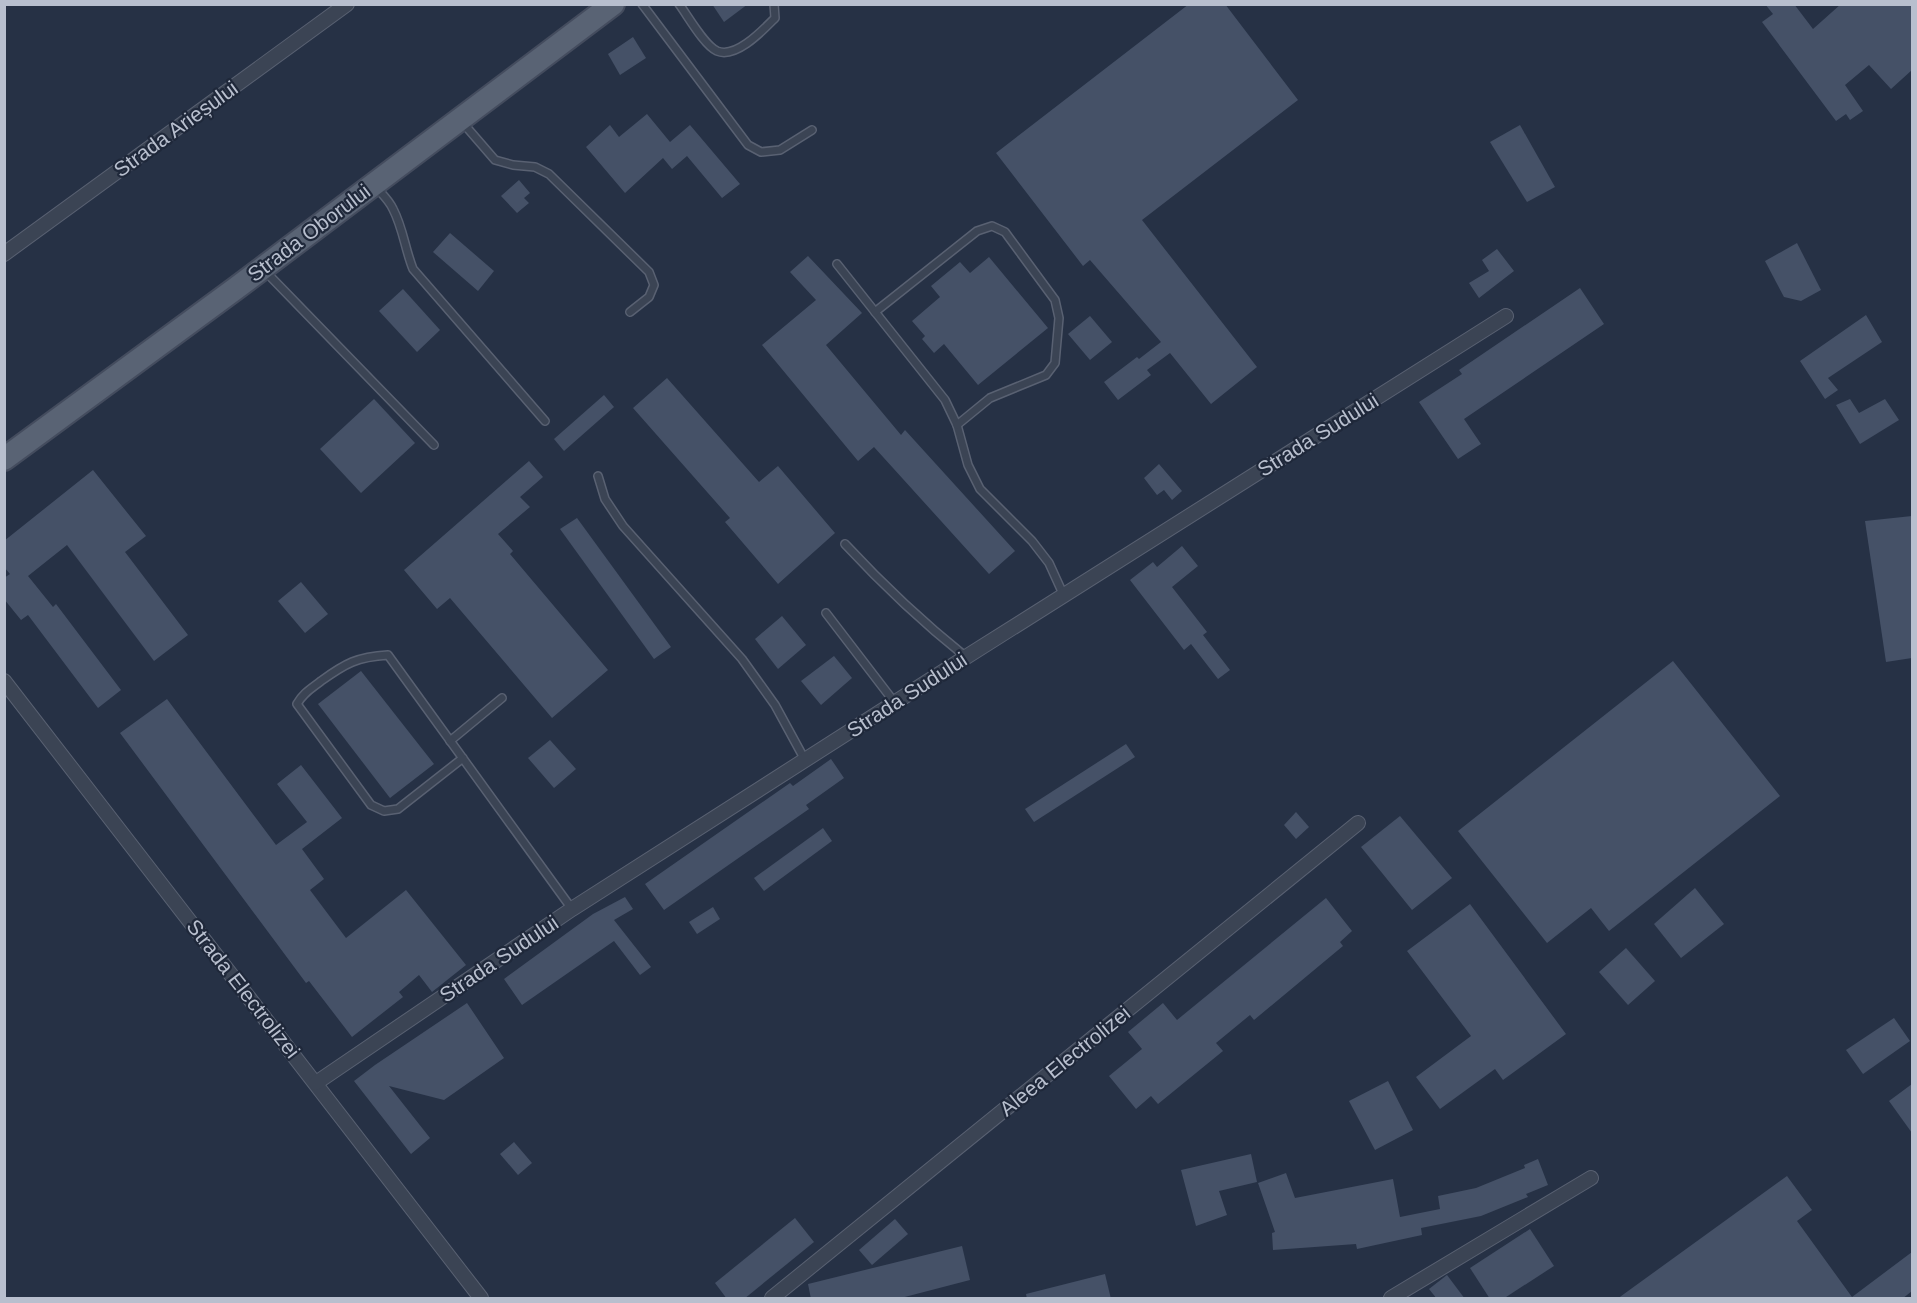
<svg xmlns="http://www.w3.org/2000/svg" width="1917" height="1303" font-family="Arial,sans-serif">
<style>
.building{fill:#455167}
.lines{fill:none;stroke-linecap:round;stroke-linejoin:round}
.lane-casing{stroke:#596172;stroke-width:10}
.street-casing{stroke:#596172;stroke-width:16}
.primary-casing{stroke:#444c5e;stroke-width:26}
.lane{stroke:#3b4454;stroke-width:7}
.street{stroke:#3b4454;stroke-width:14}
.primary{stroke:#596374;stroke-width:22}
.labels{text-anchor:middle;stroke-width:4.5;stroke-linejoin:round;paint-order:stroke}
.street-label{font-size:21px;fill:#b8bfce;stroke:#1f283a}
</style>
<rect width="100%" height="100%" fill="#263145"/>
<g class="building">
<polygon points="712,4 748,4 724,22"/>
<polygon points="1189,4 1225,4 1298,100 1142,220 1257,367 1211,404 1170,353 1147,370 1151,375 1118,400 1104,382 1137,357 1139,359 1161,342 1090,260 1083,266 996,153"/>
<polygon points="1765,4 1794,4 1813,29 1841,4 1912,4 1912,70 1891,89 1869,65 1845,85 1863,111 1850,120 1846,114 1836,121 1762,22 1773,14"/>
<polygon points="633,37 646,58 620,75 608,54"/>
<polygon points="647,114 670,142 690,125 740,184 722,198 687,156 672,169 663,158 625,193 586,147 610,125 619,137"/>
<polygon points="1520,125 1555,187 1527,202 1490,142"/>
<polygon points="519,180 530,193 524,198 529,203 517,213 501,196"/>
<polygon points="450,233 494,271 478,291 433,252"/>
<polygon points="1797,243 1821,290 1801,301 1784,297 1765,261"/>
<polygon points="1497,249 1514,271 1479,298 1469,283 1489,271 1482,260"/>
<polygon points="808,256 862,313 826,345 901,435 905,430 1015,551 989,574 874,447 858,461 762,345 816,300 790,272"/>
<polygon points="989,257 1048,328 978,385 944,344 934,353 922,339 925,336 912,321 940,297 931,286 960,262 970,273"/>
<polygon points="1580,288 1604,324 1464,419 1481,444 1458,459 1419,402 1462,374 1459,370"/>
<polygon points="403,289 440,330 417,352 379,311"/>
<polygon points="1866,315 1882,342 1828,378 1838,390 1825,399 1800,361"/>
<polygon points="1090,316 1112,342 1090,360 1068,334"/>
<polygon points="667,378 759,482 778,466 835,533 778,584 725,522 730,518 633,408"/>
<polygon points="604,395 614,407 564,451 554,439"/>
<polygon points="374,399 415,443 361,493 320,449"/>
<polygon points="1850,399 1859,413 1885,399 1899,420 1860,444 1836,405"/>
<polygon points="529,461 543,477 520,497 530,507 498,534 513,551 510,554 608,670 552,718 450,598 437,609 404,570"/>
<polygon points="1159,464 1182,491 1172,500 1164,490 1157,495 1144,478"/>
<polygon points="93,470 146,536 125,552 188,635 154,661 67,545 28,576 53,607 56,604 121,690 98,708 28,615 21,620 4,599 4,578 10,574 4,567 4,541"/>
<polygon points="1912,516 1912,658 1886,662 1865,521"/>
<polygon points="577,518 671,647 654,659 560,529"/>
<polygon points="1182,546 1198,566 1172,587 1207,632 1203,635 1230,670 1218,679 1191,644 1184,650 1130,580 1153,562 1157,567"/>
<polygon points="301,582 328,614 305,633 278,601"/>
<polygon points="782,616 806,645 778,669 755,639"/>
<polygon points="834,656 852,678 821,705 801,681"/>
<polygon points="1673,661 1780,796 1609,931 1591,908 1547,943 1458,831"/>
<polygon points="361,671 434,764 390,798 318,704"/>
<polygon points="167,699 276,845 307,822 277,784 301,765 342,818 302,849 324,879 310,890 346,938 406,890 466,965 432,992 419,975 399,992 403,997 352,1037 309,981 306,983 120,733"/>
<polygon points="550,740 576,769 554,788 528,758"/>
<polygon points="1126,744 1135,757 1034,822 1025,809"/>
<polygon points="831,759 844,778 806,805 809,809 664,910 645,884 790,783 793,786"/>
<polygon points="1296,812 1309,827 1296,839 1284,825"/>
<polygon points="1400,816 1452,878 1412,910 1361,847"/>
<polygon points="823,828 832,841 764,891 754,878"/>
<polygon points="1695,888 1724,924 1681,958 1654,924"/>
<polygon points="625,897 633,909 614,920 651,967 640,975 614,941 522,1005 504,979 593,914"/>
<polygon points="1326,898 1352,931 1340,942 1343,946 1254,1020 1250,1015 1216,1043 1223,1051 1158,1104 1151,1096 1136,1109 1109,1076 1142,1049 1128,1032 1163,1003 1177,1020"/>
<polygon points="1470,904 1566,1034 1503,1080 1495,1069 1440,1109 1416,1077 1471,1036 1407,951"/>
<polygon points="713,907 720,919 697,934 689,922"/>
<polygon points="1626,948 1655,981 1628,1005 1599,972"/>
<polygon points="467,1003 504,1058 444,1100 389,1086 430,1138 411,1154 354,1081 375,1065"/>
<polygon points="1894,1018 1910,1041 1863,1074 1846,1050"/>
<polygon points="1388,1081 1413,1130 1375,1150 1349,1101"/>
<polygon points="1912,1084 1912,1133 1889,1101"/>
<polygon points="514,1142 532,1163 518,1175 500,1154"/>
<polygon points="1251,1154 1257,1182 1219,1191 1227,1215 1196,1226 1181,1170"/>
<polygon points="1538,1159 1548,1185 1526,1194 1528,1197 1481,1216 1421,1228 1422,1235 1357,1249 1356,1244 1273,1250 1272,1233 1275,1232 1258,1183 1286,1173 1295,1198 1393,1179 1400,1217 1440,1209 1438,1196 1476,1188 1525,1168 1524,1165"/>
<polygon points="1787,1176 1812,1210 1797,1221 1852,1297 1912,1252 1912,1291 1902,1299 1617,1299"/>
<polygon points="795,1218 814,1242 744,1299 727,1299 715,1283"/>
<polygon points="895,1219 908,1234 872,1265 859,1250"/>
<polygon points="1530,1229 1554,1266 1503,1299 1490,1299 1470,1268"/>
<polygon points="962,1246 970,1280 897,1299 811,1299 808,1284"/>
<polygon points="1105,1274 1111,1299 1027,1299 1026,1294"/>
<polygon points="1447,1275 1465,1299 1437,1299 1429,1289"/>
</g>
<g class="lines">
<defs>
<g id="lane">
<polyline points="642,4 748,145 761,152 780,150 812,130"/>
<path d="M679,4C688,16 704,45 717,51C736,59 763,30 775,18L774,4"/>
<polyline points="463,123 495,160 513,165 535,167 549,174 649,272 654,285 649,297 630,312"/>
<path d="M375,186C381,193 389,200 393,209C403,228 405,249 413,269L545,421"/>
<polyline points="837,264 945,400 957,425 968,465 980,489 1032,541 1049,563 1064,596"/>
<polyline points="264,270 434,445"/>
<polyline points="875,312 977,231 992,226 1005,232 1055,300 1059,318 1055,363 1046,375 990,398 957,425"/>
<polyline points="598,476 605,499 623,526 742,659 775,705 805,760"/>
<path d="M845,544C884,586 921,621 966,657"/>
<polyline points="826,613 895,703"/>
<polyline points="450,741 502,698"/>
<path d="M463,758L398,809L384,811L371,805L297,704C303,693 312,688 321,681C346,663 357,657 388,655L572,909"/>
</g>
<g id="street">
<polyline points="4,254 347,4"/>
<polyline points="4,681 481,1298"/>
<polyline points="316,1083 572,909 966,657 1506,316"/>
<polyline points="772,1298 1358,823"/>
<polyline points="1391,1298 1591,1178"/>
</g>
<polyline id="primary" points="4,459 235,289 613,4"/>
</defs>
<use href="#lane" class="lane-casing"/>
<use href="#street" class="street-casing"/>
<use href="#primary" class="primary-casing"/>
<use href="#lane" class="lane"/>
<use href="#street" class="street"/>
<use href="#primary" class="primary"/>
</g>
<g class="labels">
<g class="street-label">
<text transform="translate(176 129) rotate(-36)" y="7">Strada Arieșului</text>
<text transform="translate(309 233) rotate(-37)" y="7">Strada Oborului</text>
<text transform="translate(1318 435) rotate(-32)" y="7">Strada Sudului</text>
<text transform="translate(907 695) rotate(-33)" y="7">Strada Sudului</text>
<text transform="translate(499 959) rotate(-34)" y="7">Strada Sudului</text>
<text transform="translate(243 989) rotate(52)" y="7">Strada Electrolizei</text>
<text transform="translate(1065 1061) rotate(-39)" y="7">Aleea Electrolizei</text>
</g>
</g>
<rect width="1917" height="1303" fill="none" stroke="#b8bfce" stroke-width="12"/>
</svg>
